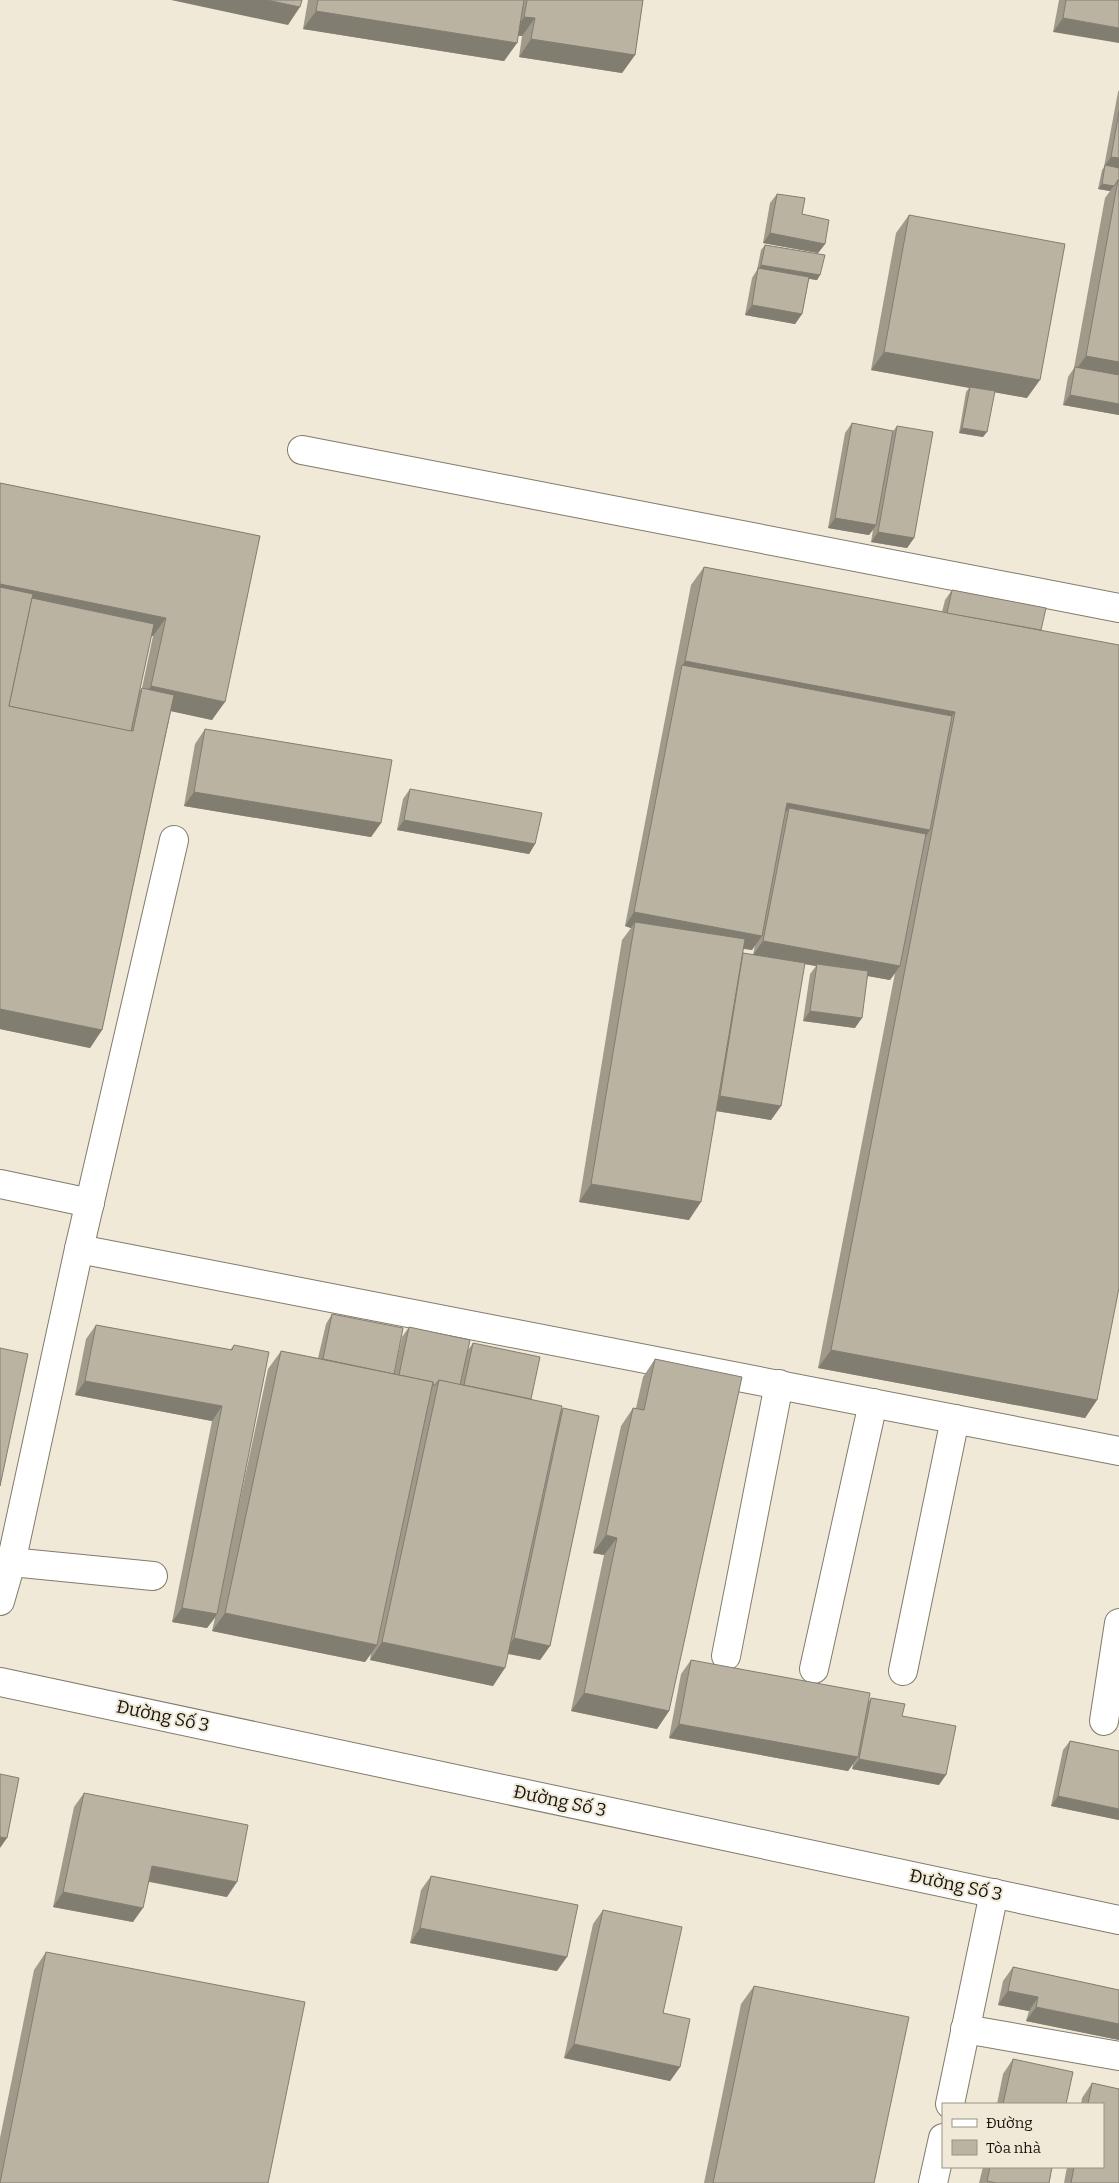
<svg xmlns="http://www.w3.org/2000/svg" width="1119" height="2183" font-family="Bitter,serif">
<style>
.lines{fill:none;stroke-linecap:round;stroke-linejoin:round}
.minor-casing{stroke:#827b6b;stroke-width:30}
.minor{stroke:#fff;stroke-width:28}
.wall{fill:#a09a8b;fill-rule:evenodd}
.shaded-wall{fill:#827d71}
.building{fill:#bab3a2;stroke:#827d71}
.labels{text-anchor:middle;stroke-width:4;stroke-linejoin:round;paint-order:stroke}
.street-label{font-size:18px;fill:#16130d;stroke:#f0e9d7}
</style>
<rect width="100%" height="100%" fill="#f0e9d7"/>
<g class="lines">
<defs>
<g id="minor">
<polyline points="302,450 1119,608"/>
<polyline points="0,1184 90,1203"/>
<polyline points="79,1249 1119,1451"/>
<polyline points="0,1561 153,1576"/>
<polyline points="0,1601 11,1563 79,1249 174,840"/>
<polyline points="726,1656 779,1384"/>
<polyline points="814,1669 873,1403"/>
<polyline points="903,1671 955,1419"/>
<polyline points="0,1682 1119,1920"/>
<polyline points="1104,1721 1119,1623"/>
<polyline points="965,2029 1119,2056"/>
<polyline points="950,2104 994,1893"/>
<polyline points="933,2183 943,2138"/>
</g>
</defs>
<use href="#minor" class="minor-casing"/>
<use href="#minor" class="minor"/>
</g>
<g class="wall">
<polygon points="308,0 643,0 635,55 622,73 519,57 522,36 518,36 517,43 504,61 303,29"/>
<polygon points="1059,0 1119,0 1053,32"/>
<polygon points="1119,90 1119,415 1063,405 1068,377 1074,368 1105,198 1110,191 1098,189 1102,170 1104,167 1118,92"/>
<polygon points="777,194 802,214 825,244 818,253 763,243 770,203"/>
<polygon points="909,215 1027,398 994,392 983,437 959,433 966,392 969,388 871,370 896,233"/>
<polygon points="765,245 820,275 817,280 809,279 802,314 795,324 745,315 752,278 757,270 761,250"/>
<polygon points="852,423 893,431 897,426 914,538 907,548 871,542 873,530 869,535 828,528 845,433"/>
<path d="M0,483L260,536L212,720L171,711L102,1030L90,1048L0,1029ZM151,635L153,636L142,688L139,691Z"/>
<path d="M704,567L942,612L945,600L952,590L1041,630L1097,1400L1085,1418L818,1368L895,973L890,980L868,976L855,1028L803,1021L810,974L816,966L804,964L781,1106L771,1120L716,1111L689,1220L579,1202L622,940L631,928L625,926L691,585ZM755,945L753,955L743,953L742,955L743,949L752,950Z"/>
<polygon points="205,729 381,823 371,837 184,806 195,744"/>
<polygon points="410,789 535,844 529,854 397,830 403,799"/>
<polygon points="332,1314 394,1374 402,1337 409,1327 468,1350 473,1343 531,1399 560,1413 563,1408 550,1646 540,1660 508,1654 493,1686 370,1660 371,1654 365,1662 212,1631 215,1618 207,1628 172,1622 212,1421 75,1395 86,1339 96,1325 230,1350 234,1345 236,1519 268,1369 281,1351 318,1358 326,1324"/>
<polygon points="655,1359 669,1711 657,1729 571,1711 604,1555 593,1553 621,1426 633,1408 636,1408 643,1377"/>
<polygon points="691,1660 869,1701 871,1698 902,1716 939,1785 852,1769 853,1764 848,1771 669,1738 681,1674"/>
<polygon points="1070,1741 1119,1751 1119,1820 1051,1806 1063,1750"/>
<polygon points="84,1793 227,1897 149,1882 133,1922 53,1907 74,1807"/>
<polygon points="431,1876 557,1971 410,1943 421,1890"/>
<polygon points="603,1910 663,2013 680,2067 670,2081 564,2058 593,1924"/>
<polygon points="46,1952 0,2183 0,2138 34,1970"/>
<polygon points="1013,1967 1119,1990 1119,2040 1026,2021 1029,2011 998,2005 1003,1981"/>
<polygon points="754,1986 874,2183 704,2183 741,2004"/>
<polygon points="1013,2059 1066,2104 997,2104 1003,2074"/>
<polygon points="1092,2083 1119,2089 1119,2183 1064,2183 1067,2167 1103,2167 1103,2104 1081,2104 1082,2098"/>
<polygon points="983,2167 1052,2167 1049,2183 979,2183"/>
</g>
<g class="shaded-wall">
<polygon points="171,0 267,0 300,7 288,25"/>
<polygon points="316,11 517,43 504,61 303,29"/>
<polygon points="524,17 535,18 522,36 512,35"/>
<polygon points="1063,18 1119,28 1119,43 1053,32"/>
<polygon points="531,39 635,55 622,73 519,57"/>
<polygon points="1111,157 1119,158 1119,169 1105,165 1104,167"/>
<polygon points="1102,184 1114,186 1110,191 1098,189"/>
<polygon points="770,233 825,244 818,253 763,243"/>
<polygon points="761,265 820,275 817,280 758,270"/>
<polygon points="752,305 802,314 795,324 745,315"/>
<polygon points="884,352 1040,380 1027,398 871,370"/>
<polygon points="1086,356 1119,362 1119,382 1073,374"/>
<polygon points="1070,395 1119,404 1119,415 1063,405"/>
<polygon points="962,428 987,432 983,437 959,433"/>
<polygon points="835,518 876,525 869,535 828,528"/>
<polygon points="878,532 914,538 907,548 871,542"/>
<polygon points="0,584 166,618 153,636 28,610 0,604"/>
<polygon points="685,661 955,712 942,730 682,665 673,679"/>
<polygon points="151,686 225,702 212,720 138,704"/>
<polygon points="194,792 381,823 371,837 184,806"/>
<polygon points="787,803 930,830 920,845 789,808 782,818"/>
<polygon points="404,820 535,844 529,854 397,830"/>
<polygon points="634,912 762,936 752,950 634,928 635,922 631,928 625,926"/>
<polygon points="763,941 900,966 890,980 817,967 817,964 816,966 753,955"/>
<polygon points="0,1009 102,1030 90,1048 0,1029"/>
<polygon points="810,1011 862,1018 855,1028 803,1021"/>
<polygon points="720,1096 781,1106 771,1120 710,1110"/>
<polygon points="591,1184 701,1202 689,1220 579,1202"/>
<polygon points="831,1350 1097,1400 1085,1418 818,1368"/>
<polygon points="85,1381 222,1406 212,1421 75,1395"/>
<polygon points="606,1535 617,1538 604,1555 593,1553"/>
<polygon points="182,1608 217,1614 207,1628 172,1622"/>
<polygon points="225,1613 377,1645 365,1662 212,1631"/>
<polygon points="514,1638 550,1646 540,1660 504,1653"/>
<polygon points="382,1642 505,1668 493,1686 370,1660"/>
<polygon points="584,1693 669,1711 657,1729 571,1711"/>
<polygon points="679,1724 858,1757 848,1771 669,1738"/>
<polygon points="859,1759 946,1775 939,1785 852,1769"/>
<polygon points="1058,1796 1119,1809 1119,1820 1051,1806"/>
<polygon points="0,1837 7,1838 0,1848"/>
<polygon points="152,1866 237,1882 227,1897 142,1880"/>
<polygon points="63,1892 143,1908 133,1922 53,1907"/>
<polygon points="420,1928 567,1957 557,1971 410,1943"/>
<polygon points="1008,1991 1038,1997 1029,2011 998,2005"/>
<polygon points="1036,2007 1119,2024 1119,2040 1026,2021"/>
<polygon points="574,2044 680,2067 670,2081 564,2058"/>
</g>
<g class="building">
<polygon points="267,0 302,0 300,7"/>
<polygon points="318,0 524,0 517,43 316,11"/>
<polygon points="527,0 643,0 635,55 531,39 535,18 524,17"/>
<polygon points="1066,0 1119,0 1119,28 1063,18"/>
<polygon points="1119,112 1119,158 1111,157"/>
<polygon points="1105,165 1119,168 1119,180 1118,180 1114,186 1102,184"/>
<polygon points="1118,180 1119,180 1119,362 1086,356"/>
<polygon points="777,194 805,198 802,214 829,220 825,244 770,233"/>
<polygon points="909,215 1065,244 1040,380 884,352"/>
<polygon points="765,245 825,255 820,275 761,265"/>
<polygon points="758,268 809,277 802,314 752,305"/>
<polygon points="1075,367 1119,375 1119,404 1070,395"/>
<polygon points="970,387 995,391 987,432 962,428"/>
<polygon points="852,423 893,431 876,525 835,518"/>
<polygon points="897,426 933,432 914,538 878,532"/>
<polygon points="0,483 260,536 225,702 151,686 166,618 0,584"/>
<polygon points="704,567 1119,645 1119,1288 1097,1400 831,1350 955,712 685,661"/>
<polygon points="0,587 33,594 9,706 133,731 142,688 174,695 102,1030 0,1009"/>
<polygon points="952,590 1046,608 1041,630 947,613"/>
<polygon points="32,598 154,624 131,731 9,706"/>
<polygon points="682,665 952,716 930,830 787,803 762,936 634,912"/>
<polygon points="205,729 392,760 381,823 194,792"/>
<polygon points="410,789 542,813 535,844 404,820"/>
<polygon points="789,808 926,834 900,966 763,941"/>
<polygon points="635,922 745,939 701,1202 591,1184"/>
<polygon points="743,953 805,963 781,1106 720,1096"/>
<polygon points="817,964 868,971 862,1018 810,1011"/>
<polygon points="332,1314 403,1328 394,1374 323,1359"/>
<polygon points="96,1325 232,1350 234,1345 269,1352 217,1614 182,1608 222,1406 85,1381"/>
<polygon points="409,1327 470,1340 460,1385 439,1380 435,1385 433,1385 433,1382 399,1375"/>
<polygon points="473,1343 540,1357 531,1399 464,1385"/>
<polygon points="0,1348 28,1354 0,1486"/>
<polygon points="281,1351 433,1382 377,1645 225,1613"/>
<polygon points="655,1359 742,1377 669,1711 584,1693 617,1538 606,1535 633,1408 644,1410"/>
<polygon points="439,1380 562,1406 505,1668 382,1642"/>
<polygon points="563,1408 599,1416 550,1646 514,1638"/>
<polygon points="691,1660 870,1693 858,1757 679,1724"/>
<polygon points="871,1698 905,1704 902,1716 956,1726 946,1775 859,1759"/>
<polygon points="1070,1741 1119,1751 1119,1809 1058,1796"/>
<polygon points="0,1774 19,1778 7,1838 0,1837"/>
<polygon points="84,1793 248,1825 237,1882 152,1866 143,1908 63,1892"/>
<polygon points="431,1876 578,1905 567,1957 420,1928"/>
<polygon points="603,1910 682,1927 663,2013 690,2019 680,2067 574,2044"/>
<polygon points="46,1952 305,2002 268,2183 0,2183"/>
<polygon points="1013,1967 1119,1990 1119,2024 1036,2007 1038,1997 1008,1991"/>
<polygon points="754,1986 909,2017 874,2183 713,2183"/>
<polygon points="1013,2059 1073,2072 1066,2104 1003,2104"/>
<polygon points="1092,2083 1119,2089 1119,2183 1071,2183 1074,2167 1103,2167 1103,2104 1088,2104"/>
<polygon points="990,2167 1052,2167 1049,2183 996,2183 987,2181"/>
</g>
<g class="labels">
<g class="street-label">
<text transform="translate(163 1716) rotate(12)" y="6">Đường Số 3</text>
<text transform="translate(560 1801) rotate(12)" y="6">Đường Số 3</text>
<text transform="translate(956 1885) rotate(12)" y="6">Đường Số 3</text>
</g>
</g>
<rect x="942" y="2103" width="162" height="65" fill="#f0e9d7" stroke="#999386"/>
<rect x="952" y="2119" width="25" height="8" fill="#ffffff" stroke="#999386"/>
<text x="986" y="2128" font-size="15" fill="#16130d">Đường</text>
<rect x="952" y="2140" width="25" height="15" fill="#bab3a2" stroke="#999386"/>
<text x="986" y="2153" font-size="15" fill="#16130d">Tòa nhà</text>
</svg>
